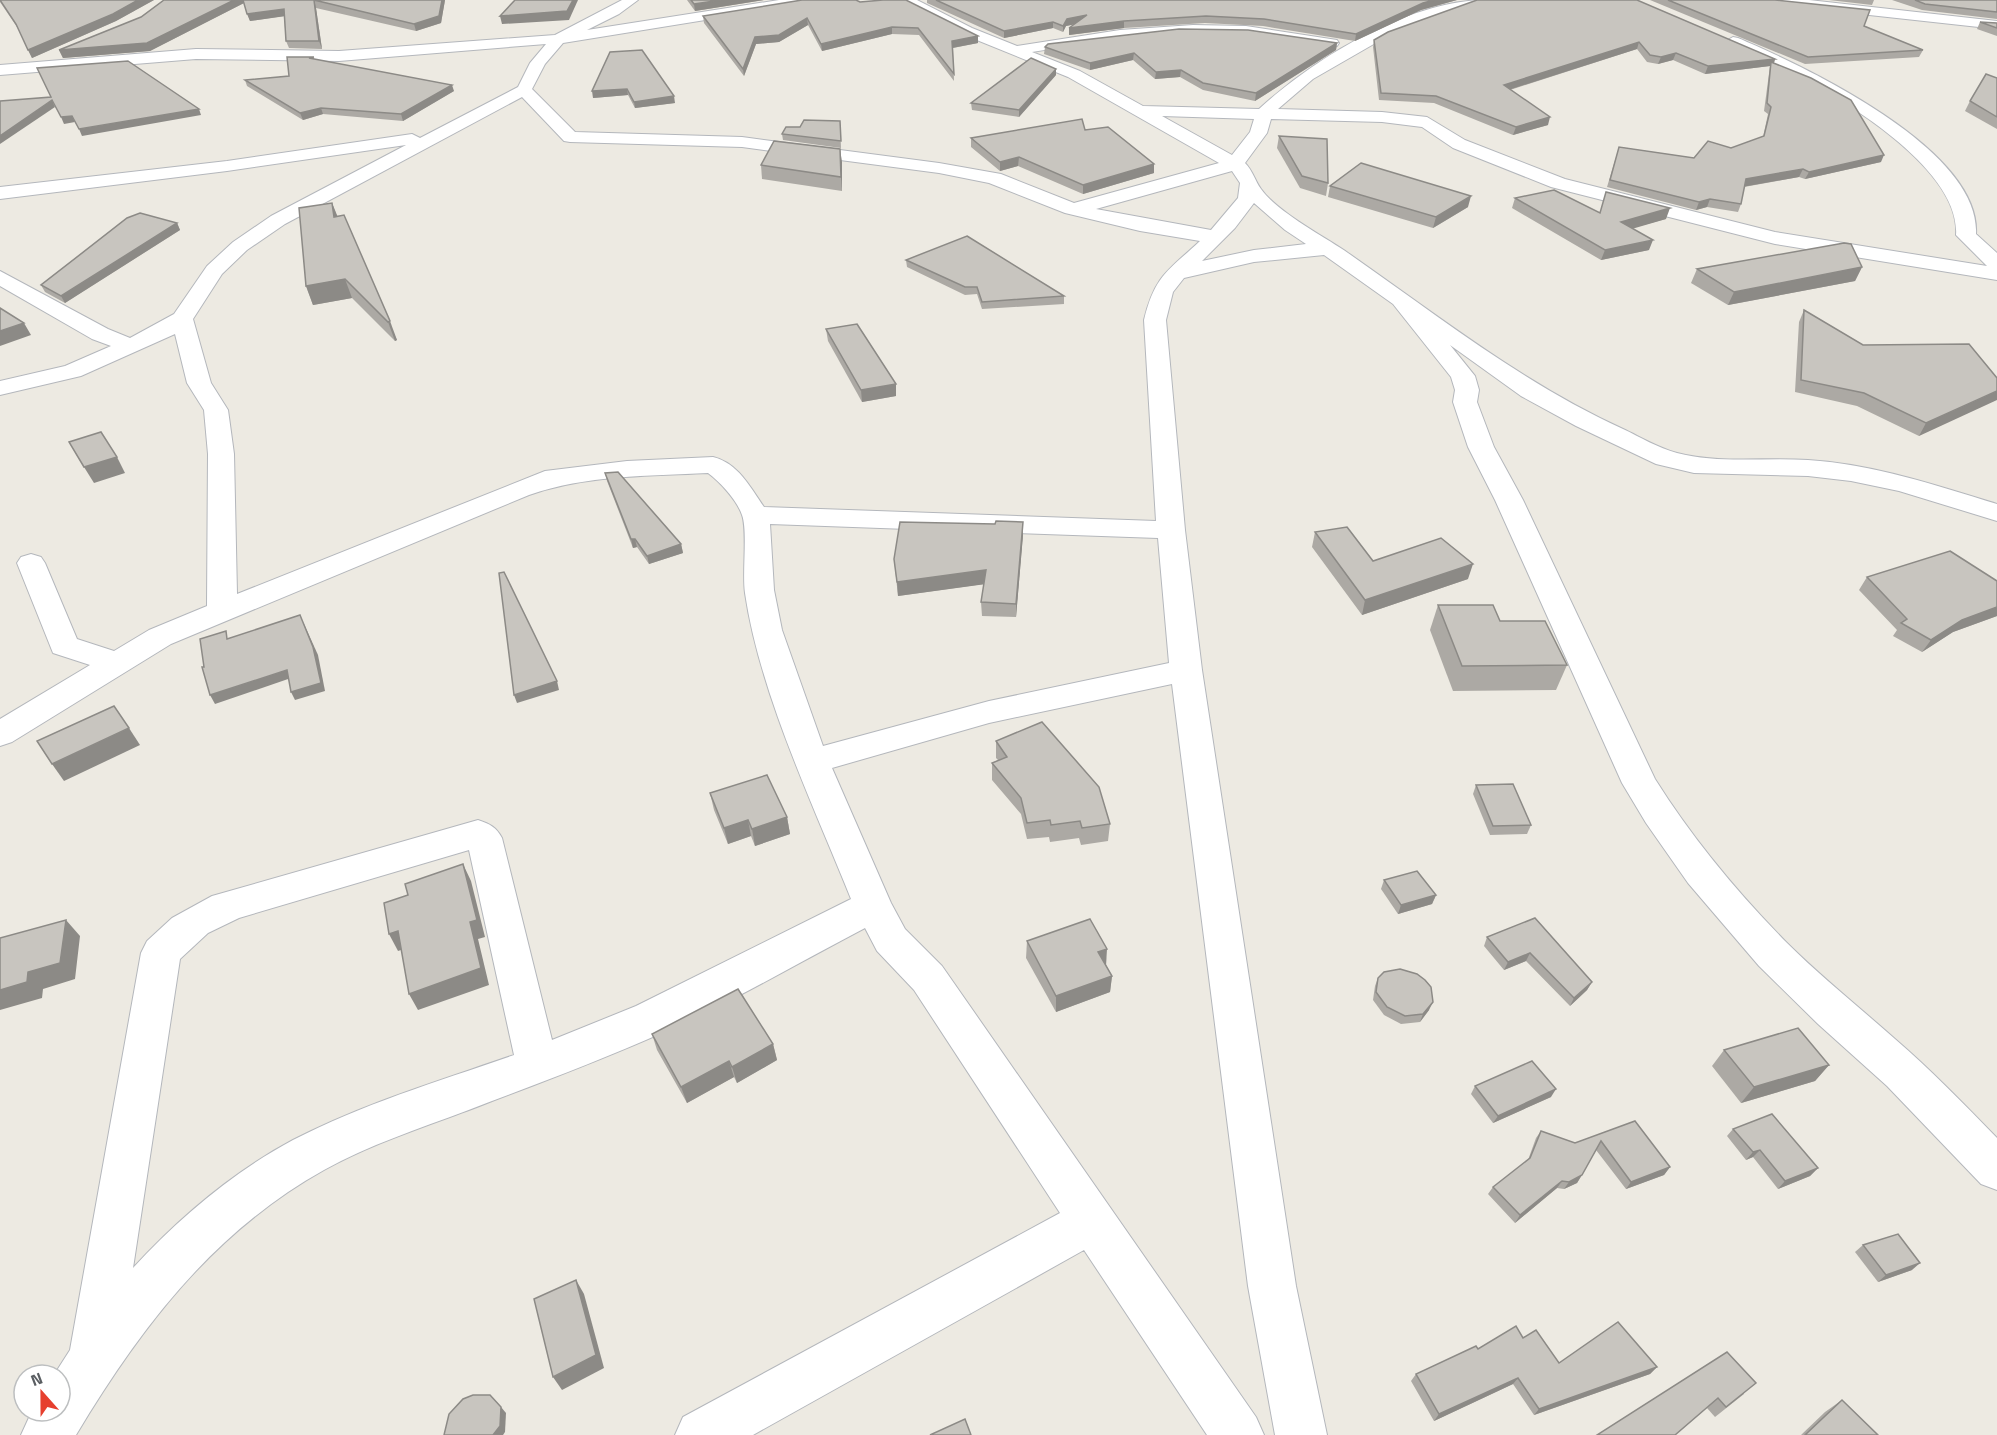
<svg xmlns="http://www.w3.org/2000/svg" width="1997" height="1435" font-family="'Titillium Web',sans-serif">
<style>
.lines{fill:none;stroke-linecap:round;stroke-linejoin:round}
.street-casing{stroke:#b4b7bc;stroke-width:2}
.street{fill:#fff;fill-rule:evenodd}
.wall{fill:#aca9a4}
.shaded-wall{fill:#8c8a86}
.building{fill:#c8c5bf;stroke:#8c8a86;stroke-width:1.5}
</style>
<rect width="100%" height="100%" fill="#edeae2"/>
<g class="lines">
<defs>
<g id="street">
<path d="M622,0H638L619,14L587,30L779,0H812L805,4L563,43L545,64L532,89L575,132L742,137L939,163L1001,174L1074,203L1219,163L1068,77L962,34L899,0H917L972,28L1017,46L1120,30L1193,25L1246,26L1337,40L1339,43L1337,46L1332,47C1294,41 1257,34 1219,33C1156,32 1094,42 1032,52L1080,71L1143,106L1259,109C1315,58 1409,0 1487,0L1386,37L1313,79L1278,109L1382,112L1427,117L1465,140L1565,179L1775,232L1987,266L1956,235C1961,170 1843,98 1791,73C1775,65 1735,53 1726,41L1733,37L1738,38C1804,66 1981,149 1976,234L1997,253V280L1775,244L1551,187L1453,148L1422,127L1382,122L1271,119L1267,133L1245,163C1253,171 1255,181 1261,189C1277,212 1325,237 1348,253C1437,315 1524,384 1623,429C1640,437 1658,448 1677,453C1718,464 1765,457 1808,460C1873,464 1935,485 1997,504V521L1899,491L1851,481L1808,476L1694,473L1656,464L1576,426L1521,396L1450,345L1475,376L1479,390L1477,402L1494,447L1523,500L1655,779C1692,838 1737,892 1786,942C1821,977 1859,1007 1895,1039C1931,1070 1964,1104 1997,1138V1190L1981,1184L1887,1086L1818,1024L1759,966L1688,883L1646,823L1622,783L1495,500L1468,447L1453,402L1455,390L1451,377L1393,304L1324,255L1254,262L1184,278L1173,292L1166,320L1185,530L1202,670L1296,1286L1327,1435H1275L1248,1286L1172,684L989,723L832,768L891,903L905,929L942,966L1256,1417L1264,1435H1207L1084,1250L753,1435H675L683,1417L1060,1213L914,990L877,951L865,928C798,963 732,1002 664,1032C599,1061 532,1086 466,1111C418,1129 369,1145 324,1170C213,1232 140,1328 76,1435H21L32,1411H60V1375H54L70,1350L141,953L147,941L172,918L212,896L478,820C490,824 496,827 502,838L552,1040L636,1006L851,899C813,804 760,694 745,593C742,572 748,531 742,515C737,500 720,482 708,473C648,476 586,475 529,495L171,644L12,742L0,746V719L90,665L53,653L17,563L21,557L31,554L41,557L45,563L77,639L114,651L149,630L207,606L208,454L204,410L187,383L175,334L81,376L0,395V381L65,366L111,346L92,339L0,286V271L108,329L130,338L174,314L207,266L233,242L271,216L406,145L227,171L0,199V187L227,161L412,134L420,138L518,87L530,63L546,44L339,61L196,59L0,75V65L196,49L339,51L555,35ZM522,97L564,141L570,142L742,147L939,173L989,183L1065,213L1140,231L1200,241C1168,271 1155,275 1144,320L1156,521L764,507C750,487 738,463 713,457L627,461L545,471L237,594L234,454L228,410L211,383L193,319L222,274L247,250L285,224ZM1162,116L1254,119L1250,132L1232,155ZM1232,171L1240,183L1238,198L1211,230L1096,209ZM1254,203L1285,230L1306,244L1254,250L1202,261L1235,228ZM770,524L1158,538L1169,663L989,701L823,746L782,630L774,590ZM469,850L514,1055C439,1081 362,1104 293,1140C233,1172 178,1219 133,1268L180,959L208,933L239,918Z"/>
<polygon points="1761,0 1809,0 1997,21 1997,29 1768,4"/>
</g>
</defs>
<use href="#street" class="street-casing"/>
<use href="#street" class="street"/>
</g>
<g class="wall">
<polygon points="0,0 154,0 116,21 32,58 19,30 0,2"/>
<polygon points="164,0 445,0 441,23 416,31 316,8 322,49 289,48 286,41 284,16 250,21 244,3 150,51 63,58 59,50 141,17"/>
<polygon points="687,0 764,0 695,11"/>
<polygon points="927,0 1457,0 1421,10 1355,41 1263,26 1205,23 1124,28 1069,35 1075,24 1066,26 1063,32 1053,28 1004,38 927,3"/>
<polygon points="1477,0 1775,59 1774,63 1881,162 1805,179 1799,177 1744,187 1741,204 1738,212 1707,207 1696,210 1607,187 1619,147 1694,158 1731,148 1763,137 1768,114 1764,111 1770,66 1705,74 1673,60 1658,64 1647,62 1637,49 1510,90 1548,125 1513,135 1434,103 1379,100 1373,47 1374,40"/>
<polygon points="1650,0 1775,0 1864,26 1923,50 1919,57 1805,64"/>
<polygon points="1829,0 1874,0 1872,5"/>
<polygon points="1892,0 1997,0 1997,19 1922,10"/>
<polygon points="860,2 978,36 978,43 953,48 954,81 919,35 892,34 822,51 808,25 779,42 756,44 744,76 704,23 703,16"/>
<polygon points="1980,22 1997,23 1997,36 1977,29"/>
<polygon points="1337,43 1336,50 1255,101 1203,90 1180,77 1155,79 1133,60 1090,70 1044,54 1045,47"/>
<polygon points="610,52 675,103 635,108 628,95 593,98"/>
<polygon points="314,57 314,59 454,91 403,121 323,114 303,120 247,86 245,80 289,76"/>
<polygon points="1056,75 1019,117 972,110 971,103"/>
<polygon points="1997,78 1997,129 1965,111 1970,101"/>
<polygon points="840,121 841,148 783,140 782,134"/>
<polygon points="1085,130 1154,164 1154,173 1083,194 1018,166 1000,171 971,147 971,138"/>
<polygon points="1279,136 1328,183 1326,196 1300,188 1277,148"/>
<polygon points="842,162 842,191 762,179 761,165"/>
<polygon points="1330,186 1468,207 1433,228 1328,197"/>
<polygon points="1515,198 1600,213 1666,219 1632,228 1649,250 1601,260 1512,208"/>
<polygon points="332,203 337,216 397,340 395,341 352,298 313,305 306,286"/>
<polygon points="177,223 180,230 65,303 45,292 41,285"/>
<polygon points="906,260 1064,296 1064,304 982,309 977,294 965,295 907,267"/>
<polygon points="1862,267 1855,281 1728,305 1691,283 1697,269"/>
<polygon points="1804,310 1863,345 1997,378 1919,436 1857,406 1795,392 1799,322"/>
<polygon points="826,329 896,384 896,396 862,402 828,341"/>
<polygon points="605,473 681,544 683,553 649,564 637,547 633,548 607,481"/>
<polygon points="1315,532 1373,561 1468,579 1362,615 1312,547"/>
<polygon points="1023,535 1016,617 982,616 981,602 984,584 898,596 894,559"/>
<polygon points="1867,577 1997,581 1997,616 1953,632 1922,652 1893,636 1897,630 1859,590"/>
<polygon points="1438,605 1500,621 1567,665 1556,690 1453,691 1430,630"/>
<polygon points="996,741 1110,824 1108,841 1081,845 1079,838 1050,842 1049,837 1027,839 1021,814 992,780 992,763 998,760 996,758"/>
<polygon points="1476,785 1531,825 1527,834 1490,835 1473,794"/>
<polygon points="710,793 787,817 790,834 755,846 751,836 728,844 714,810"/>
<polygon points="1384,880 1436,895 1432,904 1398,914 1381,889"/>
<polygon points="1535,918 1592,982 1587,990 1570,1006 1526,961 1504,970 1484,946 1487,937"/>
<polygon points="1027,941 1106,965 1112,976 1110,992 1056,1012 1026,958"/>
<polygon points="1378,978 1429,1010 1420,1022 1401,1024 1384,1015 1373,1000 1375,986"/>
<polygon points="652,1034 773,1044 777,1060 737,1083 734,1077 687,1103 657,1050"/>
<polygon points="1724,1050 1829,1065 1815,1081 1741,1103 1712,1066"/>
<polygon points="1475,1086 1551,1097 1493,1123 1471,1094"/>
<polygon points="1635,1121 1670,1167 1664,1175 1626,1189 1596,1150 1577,1183 1564,1189 1557,1188 1515,1223 1488,1194 1493,1187 1528,1160 1536,1138 1541,1131 1575,1143"/>
<polygon points="1733,1129 1818,1168 1810,1176 1778,1189 1753,1157 1746,1160 1727,1136"/>
<polygon points="1863,1245 1912,1270 1878,1282 1855,1252"/>
<polygon points="1523,1338 1559,1363 1657,1367 1650,1374 1534,1415 1513,1384 1434,1421 1411,1381 1416,1374 1478,1349"/>
<polygon points="1727,1352 1744,1394 1715,1417 1707,1408"/>
<polygon points="1842,1400 1878,1435 1801,1435 1825,1412"/>
</g>
<g class="shaded-wall">
<polygon points="138,0 154,0 116,21 32,58 28,50"/>
<polygon points="234,0 243,0 244,3 150,51 63,58 59,50"/>
<polygon points="314,0 316,8 322,49 319,41"/>
<polygon points="442,0 445,0 441,23 416,31 414,24"/>
<polygon points="573,0 578,0 569,20 502,24 500,16"/>
<polygon points="721,0 764,0 695,11 694,4"/>
<polygon points="1434,0 1457,0 1421,10 1355,41 1356,34 1423,3"/>
<polygon points="284,9 286,16 250,21 247,14"/>
<polygon points="1087,15 1087,22 1066,26 1063,32 1063,26 1067,19"/>
<polygon points="807,18 808,25 779,42 756,44 744,76 743,69 755,37"/>
<polygon points="1124,21 1124,28 1069,35 1069,28"/>
<polygon points="1053,22 1053,28 1004,38 1004,31"/>
<polygon points="892,27 892,34 822,51 821,44"/>
<polygon points="978,36 978,43 952,48 952,41"/>
<polygon points="1639,42 1637,49 1502,92 1504,85"/>
<polygon points="1337,43 1336,50 1255,101 1256,93"/>
<polygon points="1134,53 1133,60 1090,70 1090,63"/>
<polygon points="1676,53 1673,60 1658,64 1661,57"/>
<polygon points="1775,59 1773,66 1771,62 1770,66 1705,74 1708,66"/>
<polygon points="1056,69 1056,75 1019,117 1019,110"/>
<polygon points="1181,70 1180,77 1155,79 1156,72"/>
<polygon points="452,85 454,91 403,121 401,114"/>
<polygon points="627,89 628,95 593,98 592,91"/>
<polygon points="674,96 675,103 635,108 634,102"/>
<polygon points="52,100 55,107 0,144 0,136"/>
<polygon points="321,108 323,114 303,120 300,113"/>
<polygon points="199,109 201,115 82,136 79,129"/>
<polygon points="72,116 75,122 64,124 61,117"/>
<polygon points="1550,117 1548,125 1513,135 1516,127"/>
<polygon points="840,149 842,162 842,191 841,177"/>
<polygon points="1884,155 1881,162 1805,179 1809,172"/>
<polygon points="1019,157 1018,166 1000,171 1000,162"/>
<polygon points="1154,164 1154,173 1083,194 1083,185"/>
<polygon points="1803,169 1799,177 1742,187 1746,179"/>
<polygon points="1471,196 1468,207 1433,228 1436,217"/>
<polygon points="1710,199 1707,207 1696,210 1699,202"/>
<polygon points="332,203 339,220 334,217"/>
<polygon points="1670,208 1666,219 1618,233 1621,222"/>
<polygon points="177,223 180,230 65,303 61,296"/>
<polygon points="1653,240 1649,250 1601,260 1605,250"/>
<polygon points="1862,267 1855,281 1728,305 1734,292"/>
<polygon points="345,279 352,298 313,305 306,286"/>
<polygon points="390,321 397,340 395,341 388,322"/>
<polygon points="24,323 31,335 0,346 0,331"/>
<polygon points="896,384 896,396 862,402 861,390"/>
<polygon points="1997,391 1997,400 1919,436 1926,423"/>
<polygon points="117,457 125,473 94,483 84,467"/>
<polygon points="1023,522 1023,535 1016,617 1016,604"/>
<polygon points="631,539 635,539 637,547 633,548"/>
<polygon points="681,544 683,553 649,564 647,556"/>
<polygon points="1473,564 1468,579 1362,615 1365,600"/>
<polygon points="986,570 986,584 898,596 897,582"/>
<polygon points="1997,607 1997,616 1953,632 1922,652 1931,640 1962,620"/>
<polygon points="304,624 318,655 325,691 295,700 291,692"/>
<polygon points="287,670 291,678 215,704 210,695"/>
<polygon points="557,681 559,690 517,703 514,695"/>
<polygon points="129,728 140,745 64,781 52,764"/>
<polygon points="787,817 790,834 755,846 752,829"/>
<polygon points="748,820 751,836 728,844 724,828"/>
<polygon points="463,864 471,881 485,937 478,939 489,985 418,1010 409,994 470,922"/>
<polygon points="1436,895 1432,904 1398,914 1401,905"/>
<polygon points="66,920 80,936 75,979 43,989 42,998 0,1010 0,990 28,972"/>
<polygon points="398,931 407,948 398,951 389,934"/>
<polygon points="1107,949 1106,966 1098,952"/>
<polygon points="1530,953 1526,961 1504,970 1508,962"/>
<polygon points="1112,976 1110,992 1056,1012 1056,996"/>
<polygon points="1592,982 1587,990 1570,1006 1574,998"/>
<polygon points="1433,1002 1429,1010 1420,1022 1423,1014"/>
<polygon points="773,1044 777,1060 737,1083 732,1067"/>
<polygon points="729,1061 734,1077 687,1103 681,1087"/>
<polygon points="1829,1065 1815,1081 1741,1103 1754,1087"/>
<polygon points="1556,1089 1551,1097 1493,1123 1498,1116"/>
<polygon points="1760,1150 1753,1157 1746,1160 1753,1152"/>
<polygon points="1670,1167 1664,1175 1626,1189 1631,1182"/>
<polygon points="1818,1168 1810,1176 1778,1189 1785,1181"/>
<polygon points="1582,1175 1577,1183 1564,1189 1569,1182"/>
<polygon points="1562,1181 1557,1188 1515,1223 1520,1215"/>
<polygon points="1920,1263 1912,1270 1878,1282 1886,1275"/>
<polygon points="576,1280 584,1294 604,1368 562,1390 553,1377"/>
<polygon points="1657,1367 1650,1374 1534,1415 1539,1409"/>
<polygon points="1518,1378 1513,1384 1434,1421 1439,1414"/>
<polygon points="501,1407 506,1413 505,1432 503,1435 493,1435"/>
</g>
<g class="building">
<polygon points="0,0 138,0 113,14 28,50 16,24"/>
<polygon points="164,0 234,0 147,43 59,50 141,17"/>
<polygon points="243,0 442,0 439,16 414,24 314,0 319,41 286,41 284,9 247,14"/>
<polygon points="515,0 573,0 567,11 500,16"/>
<polygon points="691,0 721,0 694,4"/>
<polygon points="802,0 856,0 860,2 883,0 906,0 978,36 952,41 954,74 918,28 892,27 821,44 807,18 779,35 755,37 743,69 703,16"/>
<polygon points="936,0 1434,0 1423,3 1356,34 1264,19 1206,16 1124,21 1069,28 1087,15 1067,19 1063,26 1053,22 1004,31"/>
<polygon points="1477,0 1637,0 1775,59 1708,66 1676,53 1661,57 1650,55 1639,42 1504,85 1550,117 1516,127 1436,96 1381,93 1374,40 1388,32"/>
<polygon points="1668,0 1775,0 1870,10 1864,26 1923,50 1808,57"/>
<polygon points="1915,0 1997,0 1997,12 1925,4"/>
<polygon points="1980,22 1997,23 1997,28"/>
<polygon points="1179,29 1248,30 1337,43 1256,93 1203,83 1181,70 1156,72 1134,53 1090,63 1045,47 1048,44"/>
<polygon points="642,50 674,96 634,102 627,89 592,91 610,52"/>
<polygon points="287,57 314,57 309,58 452,85 401,114 321,108 300,113 245,80 289,76"/>
<polygon points="1031,58 1056,69 1019,110 971,103"/>
<polygon points="128,61 199,109 79,129 72,116 61,117 52,100 0,136 0,101 51,97 37,68"/>
<polygon points="1771,62 1811,78 1851,100 1884,155 1809,172 1803,169 1746,179 1741,204 1710,199 1699,202 1610,180 1619,147 1694,158 1708,141 1731,148 1764,136 1771,107 1767,103"/>
<polygon points="1986,74 1997,78 1997,117 1970,101"/>
<polygon points="1082,119 1085,130 1108,127 1154,164 1083,185 1019,157 1000,162 971,138"/>
<polygon points="804,120 840,121 841,141 782,134 786,127 800,127"/>
<polygon points="1279,136 1327,139 1328,183 1302,176"/>
<polygon points="774,141 840,149 841,177 761,165"/>
<polygon points="1361,163 1471,196 1436,217 1330,186"/>
<polygon points="1554,190 1600,213 1606,192 1670,208 1621,222 1653,240 1605,250 1515,198"/>
<polygon points="332,203 334,217 344,215 390,321 388,322 345,279 306,286 299,208"/>
<polygon points="140,213 177,223 61,296 41,285 127,218"/>
<polygon points="967,236 1064,296 982,302 977,287 965,287 906,260"/>
<polygon points="1844,243 1851,244 1862,267 1734,292 1697,269"/>
<polygon points="0,308 24,323 0,331"/>
<polygon points="1804,310 1863,345 1969,344 1997,378 1997,391 1926,423 1864,393 1801,380"/>
<polygon points="857,324 896,384 861,390 826,329"/>
<polygon points="101,432 117,457 84,467 69,442"/>
<polygon points="618,472 681,544 647,556 635,539 631,539 605,473"/>
<polygon points="996,521 1023,522 1016,604 981,602 986,570 897,582 894,559 900,522 995,524"/>
<polygon points="1347,527 1373,561 1441,538 1473,564 1365,600 1315,532"/>
<polygon points="1950,551 1997,581 1997,607 1962,620 1931,640 1901,623 1907,619 1867,577"/>
<polygon points="504,572 557,681 514,695 499,573"/>
<polygon points="1438,605 1493,605 1500,621 1545,621 1567,665 1462,666"/>
<polygon points="300,615 313,647 321,683 291,692 287,670 210,695 202,667 204,667 200,639 226,631 227,639"/>
<polygon points="114,706 129,728 52,764 37,741"/>
<polygon points="1042,722 1099,787 1110,824 1082,828 1080,821 1051,825 1050,820 1027,823 1021,798 992,763 1007,757 996,741"/>
<polygon points="767,775 787,817 752,829 748,820 724,828 710,793"/>
<polygon points="1513,784 1531,825 1493,826 1476,785"/>
<polygon points="463,864 477,920 470,922 481,968 409,994 398,931 389,934 384,903 408,895 405,884"/>
<polygon points="1417,871 1436,895 1401,905 1384,880"/>
<polygon points="1535,918 1592,982 1574,998 1530,953 1508,962 1487,937"/>
<polygon points="1090,919 1107,949 1098,952 1112,976 1056,996 1027,941"/>
<polygon points="66,920 60,963 28,972 27,982 0,990 0,938"/>
<polygon points="1400,969 1417,974 1425,980 1431,987 1433,1002 1423,1014 1405,1016 1387,1007 1376,992 1378,978 1384,972"/>
<polygon points="738,989 773,1044 732,1067 729,1061 681,1087 652,1034"/>
<polygon points="1798,1028 1829,1065 1754,1087 1724,1050"/>
<polygon points="1532,1061 1556,1089 1498,1116 1475,1086"/>
<polygon points="1772,1114 1818,1168 1785,1181 1760,1150 1753,1152 1733,1129"/>
<polygon points="1635,1121 1670,1167 1631,1182 1601,1141 1582,1175 1569,1182 1562,1181 1520,1215 1493,1187 1530,1158 1541,1131 1575,1143"/>
<polygon points="1898,1234 1920,1263 1886,1275 1863,1245"/>
<polygon points="576,1280 596,1355 553,1377 534,1299"/>
<polygon points="1618,1322 1657,1367 1539,1409 1518,1378 1439,1414 1416,1374 1476,1346 1478,1349 1516,1326 1523,1338 1536,1330 1559,1363"/>
<polygon points="1727,1352 1756,1383 1726,1407 1718,1398 1675,1435 1597,1435"/>
<polygon points="473,1395 490,1395 501,1407 500,1426 493,1435 444,1435 449,1414 463,1399"/>
<polygon points="1842,1400 1878,1435 1805,1435"/>
<polygon points="965,1419 971,1435 930,1435"/>
</g>
<g transform="translate(42 1393) rotate(339)"><circle r="28" fill="#ffffff" stroke="#bdbfc0" stroke-width="1.5"/>
<path d="M0-4.5L10 22L0 15L-10 22Z" fill="#e63f2e"/>
<text y="-9" font-size="16" font-weight="bold" text-anchor="middle" fill="#5a5e62">N</text>
</g>
</svg>
